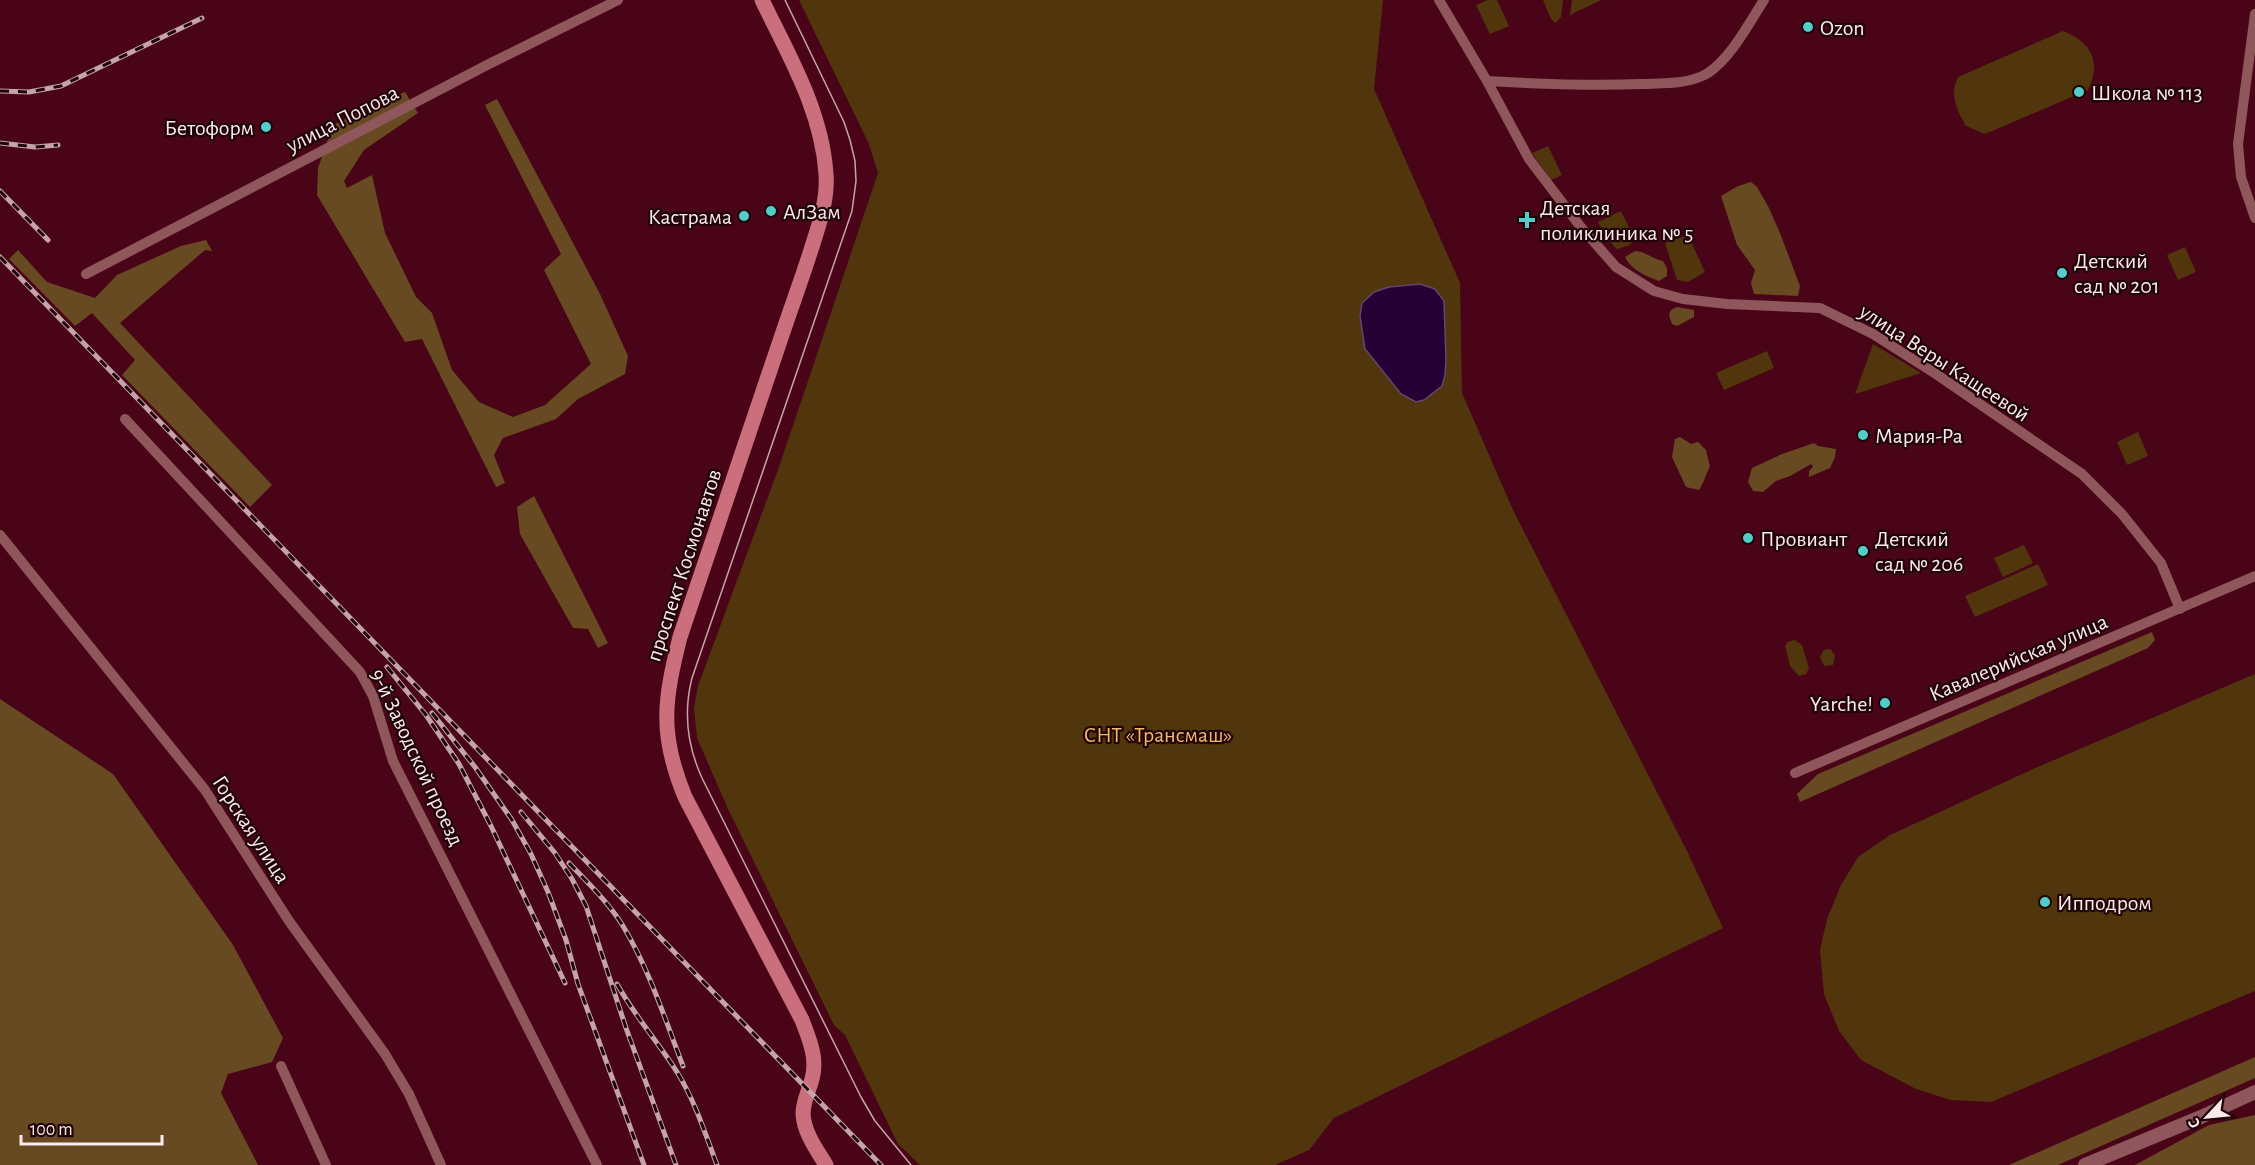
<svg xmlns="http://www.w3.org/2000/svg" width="2255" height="1165" font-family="'Alegreya Sans',sans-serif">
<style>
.green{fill:#50350d}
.forest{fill:#674a22}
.water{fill:#250035;stroke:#66466c;stroke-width:1.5}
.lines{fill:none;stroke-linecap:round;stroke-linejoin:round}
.minor{stroke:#8f565c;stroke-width:10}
.tertiary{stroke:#8f565c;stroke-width:14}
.secondary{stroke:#ca6f7b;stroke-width:15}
.tram{stroke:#c4a3a9;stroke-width:1.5}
.rail-casing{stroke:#c4a3a9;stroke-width:5}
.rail{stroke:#1f0408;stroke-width:3;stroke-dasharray:9;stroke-linecap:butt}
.poi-dot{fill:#53cdca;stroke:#1f0408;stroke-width:2}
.labels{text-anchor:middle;stroke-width:4.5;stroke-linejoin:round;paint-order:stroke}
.poi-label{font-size:22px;fill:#fceaeb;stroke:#1f0408;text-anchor:start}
.street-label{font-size:22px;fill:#fceaeb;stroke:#1f0408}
.park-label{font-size:22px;fill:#f4b869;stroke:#1f0408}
</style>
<rect width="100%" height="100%" fill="#490517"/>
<g class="green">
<polygon points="799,0 1383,0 1374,89 1460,283 1462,393 1513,510 1687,851 1723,928 1334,1118 1309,1150 1275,1165 920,1165 898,1144 845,1035 834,1025 728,809 697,738 694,708 698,686 779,467 878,173 869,144"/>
<polygon points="1488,0 1497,0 1509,26 1490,34 1476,5"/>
<polygon points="1543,0 1563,0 1561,17 1555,23 1551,19"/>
<polygon points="1572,0 1601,0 1570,15"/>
<path d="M2063,31C2091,42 2102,62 2088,90L1985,134L1966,126C1957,110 1949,95 1958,77Z"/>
<polygon points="1548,146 1562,175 1551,180 1532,153"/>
<polygon points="1621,211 1634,238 1630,245 1617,249 1607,239 1598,222"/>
<polygon points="1688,235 1705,272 1688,282 1677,280 1665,243"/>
<polygon points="2185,247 2196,272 2178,280 2167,255"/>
<polygon points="1873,344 1921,373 1855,394"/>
<polygon points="1767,351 1774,368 1724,390 1716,373"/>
<polygon points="2138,432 2148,456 2127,465 2117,442"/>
<polygon points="2024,545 2033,563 2003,577 1994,558"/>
<polygon points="2038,564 2048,585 1975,617 1965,596"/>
<polygon points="1795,640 1802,645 1809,668 1806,674 1799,676 1790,666 1785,646 1788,642"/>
<polygon points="1830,649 1835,655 1833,665 1824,666 1820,657 1824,650"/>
<polygon points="2255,674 2255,991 1991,1102 1951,1100 1916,1089 1861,1060 1839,1031 1824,994 1820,950 1827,919 1841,885 1858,857 1890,835 2033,769"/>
</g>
<g class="forest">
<polygon points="405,92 418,113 364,150 344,181 347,188 372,175 385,233 416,297 432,313 452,370 479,402 513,417 545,405 591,364 544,270 561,254 485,105 497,99 600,294 628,356 625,374 578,399 556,419 503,438 494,455 505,483 496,487 422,339 405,342 317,195 318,168 333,125"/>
<polygon points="1751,182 1757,187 1769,208 1780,233 1800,286 1798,296 1754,294 1751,283 1755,270 1737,245 1721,196 1738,186"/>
<polygon points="206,240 212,251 205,250 120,323 272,485 250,507 122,375 135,360 92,313 75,326 9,259 18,250 47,282 95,298 117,275 181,246"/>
<path d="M1635,251C1645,251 1652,259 1663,261L1667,268V276L1659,281C1646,276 1631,270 1625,257Z"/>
<polygon points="1677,307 1694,310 1694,317 1677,326 1672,324 1669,315 1671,310"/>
<path d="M1680,437L1691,444L1698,442L1706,450L1710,467C1705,475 1704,483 1699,490L1686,487L1672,457L1675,439Z"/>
<polygon points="1814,443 1818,446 1836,449 1835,457 1830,468 1809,477 1809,471 1813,467 1811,464 1790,476 1776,481 1763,492 1753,491 1748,482 1752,468 1782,454"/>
<polygon points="534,496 608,643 598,648 588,629 573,628 520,534 517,507"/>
<polygon points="2152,632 2155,640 2148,648 1800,802 1797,794 1818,774"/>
<polygon points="0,699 113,774 233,945 283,1038 272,1062 228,1074 221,1093 258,1165 0,1165"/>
<polygon points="2255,1057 2255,1078 2058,1165 2009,1165"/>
<polygon points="2255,1115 2255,1165 2135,1165 2209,1125"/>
</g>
<polygon class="water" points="1420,284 1435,289 1444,301 1446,361 1445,375 1442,386 1424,400 1416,402 1401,394 1365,349 1360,316 1362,303 1374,292 1389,287"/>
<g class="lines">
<g class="minor">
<polyline points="1439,0 1487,81 1529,159 1580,226 1616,267 1654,291 1683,299 1727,304 1820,308 1873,334 1936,374 2082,474 2122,514 2161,563 2180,609"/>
<polyline points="2255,14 2238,144 2241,177 2255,218"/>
<path d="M1487,81C1539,84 1589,86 1640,84C1662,83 1688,85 1708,73C1731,58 1749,23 1764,0"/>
<polyline points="86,274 487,65 618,0"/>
<polyline points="125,419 360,672 373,696 393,761 597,1165"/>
<polyline points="0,535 205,790 289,921 385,1054 409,1094 441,1165"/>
<polyline points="1795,773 2255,576"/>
<polyline points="281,1066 326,1165"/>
</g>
<polyline class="tertiary" points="2085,1165 2201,1117 2255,1092"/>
<path class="secondary" d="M762,0C789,56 822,111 826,174C828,201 818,228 810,253C801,281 791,308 782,335C748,436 714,536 680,637C664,701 659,734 685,797L802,1020C809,1039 818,1058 812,1079C809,1091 803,1101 803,1114C804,1133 817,1150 826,1165"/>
<path class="tram" d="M785,0L844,122L850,140L855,161L856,181L852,211L692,678C683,713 687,745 702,778L861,1097L875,1121L911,1165"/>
<defs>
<g id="rail">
<polyline points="0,91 29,92 61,86 202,18"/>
<polyline points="0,143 35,147 58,145"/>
<polyline points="0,191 48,240"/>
<polyline points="0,257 881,1165"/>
<polyline points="387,667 426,715 459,764 491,826 565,983"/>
<polyline points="432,713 475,767 512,820 531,854 548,892 566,940 578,984 644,1165"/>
<polyline points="521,812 555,853 572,879 586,906 626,1028 676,1165"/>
<path d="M569,863C588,883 609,903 623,926C649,969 665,1019 683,1066"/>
<path d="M617,984C634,1015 658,1042 677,1072C695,1101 705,1133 717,1165"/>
</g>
</defs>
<use href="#rail" class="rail-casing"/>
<use href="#rail" class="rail"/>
</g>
<g class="poi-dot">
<circle cx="1808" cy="27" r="6"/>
<circle cx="2079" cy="92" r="6"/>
<circle cx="266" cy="127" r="6"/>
<circle cx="771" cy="211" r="6"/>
<circle cx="744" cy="216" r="6"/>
<path d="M1524 211h6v6h6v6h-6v6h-6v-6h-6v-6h6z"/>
<circle cx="2062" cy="273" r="6"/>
<circle cx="1863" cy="435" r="6"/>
<circle cx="1748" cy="538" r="6"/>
<circle cx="1863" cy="551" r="6"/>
<circle cx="1885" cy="703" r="6"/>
<circle cx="2045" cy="902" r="6"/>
</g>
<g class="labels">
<g class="poi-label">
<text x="1820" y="35">Ozon</text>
<text x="2091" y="100">Школа № 113</text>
<text x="254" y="135" text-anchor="end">Бетоформ</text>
<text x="1540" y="215">Детская<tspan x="1540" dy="25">поликлиника № 5</tspan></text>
<text x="783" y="219">АлЗам</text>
<text x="732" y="224" text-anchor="end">Кастрама</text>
<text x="2074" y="268">Детский<tspan x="2074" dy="25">сад № 201</tspan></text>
<text x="1875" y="443">Мария-Ра</text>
<text x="1760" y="546">Провиант</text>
<text x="1875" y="546">Детский<tspan x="1875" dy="25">сад № 206</tspan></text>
<text x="1873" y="711" text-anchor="end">Yarche!</text>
<text x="2057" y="910">Ипподром</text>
</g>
<g class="street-label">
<text transform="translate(342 118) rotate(-27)" y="8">улица Попова</text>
<text transform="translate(1945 362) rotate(33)" y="8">улица Веры Кащеевой</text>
<text transform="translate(683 565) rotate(-72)" y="8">проспект Космонавтов</text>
<text transform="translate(2018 657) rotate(-23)" y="8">Кавалерийская улица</text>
<text transform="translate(418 757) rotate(65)" y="8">9-й Заводской проезд</text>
<text transform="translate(252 829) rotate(57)" y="8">Горская улица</text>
</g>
<g class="park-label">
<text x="1158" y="742">СНТ «Трансмаш»</text>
</g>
</g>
<g transform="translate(2207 1117) rotate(244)" stroke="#1f0408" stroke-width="4.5" paint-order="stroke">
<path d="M0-4.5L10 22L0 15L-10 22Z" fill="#fceaeb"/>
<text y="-9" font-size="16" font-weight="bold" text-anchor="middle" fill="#fceaeb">С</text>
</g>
<path d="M21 1135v9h141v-9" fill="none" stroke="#fceaeb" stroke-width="3"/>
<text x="30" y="1135" font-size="18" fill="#fceaeb" stroke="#1f0408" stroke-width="4.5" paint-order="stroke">100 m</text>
</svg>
